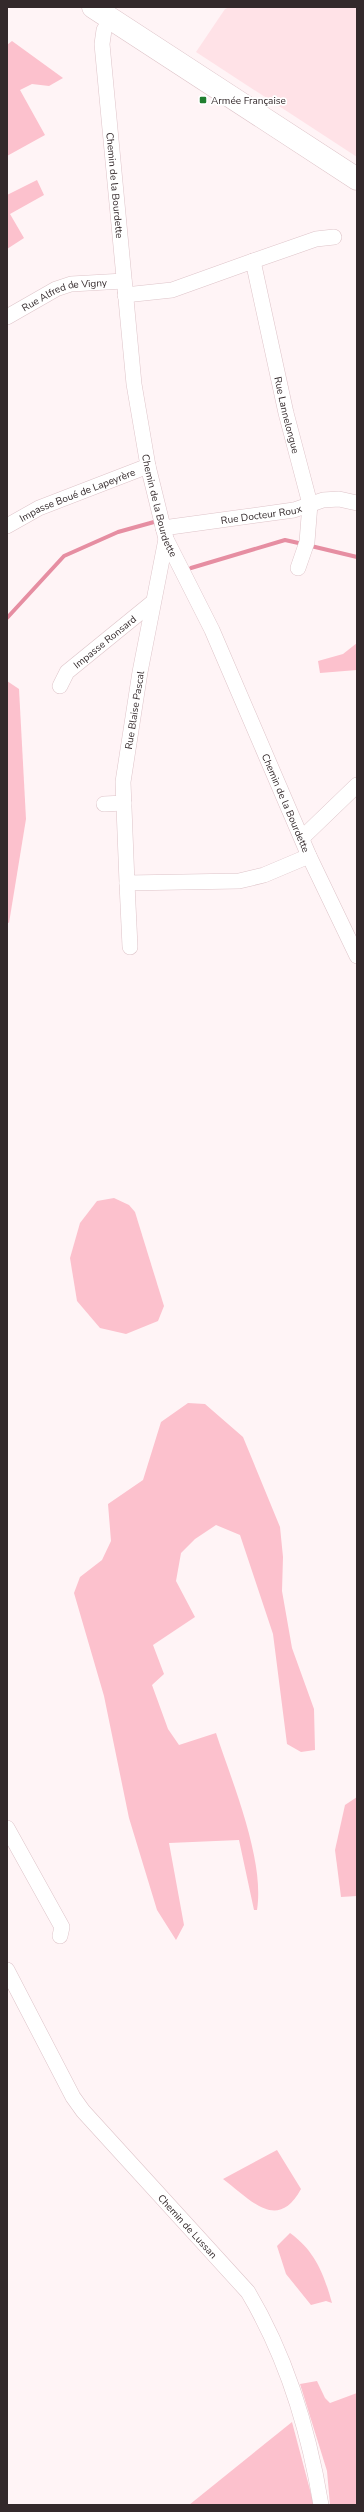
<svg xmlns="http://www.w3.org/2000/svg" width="364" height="2512" font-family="'Nunito Sans',sans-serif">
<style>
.built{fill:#ffe2e7}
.green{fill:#fcc1cd}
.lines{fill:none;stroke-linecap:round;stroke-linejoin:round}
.stream{stroke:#e68ea2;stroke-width:4}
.minor-casing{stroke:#dec4c9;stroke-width:16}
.secondary-casing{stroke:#dec4c9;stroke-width:23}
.minor{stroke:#fff;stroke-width:15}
.secondary{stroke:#fff;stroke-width:22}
.poi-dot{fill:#217e2f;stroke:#fff;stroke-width:1.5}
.labels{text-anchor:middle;stroke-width:3.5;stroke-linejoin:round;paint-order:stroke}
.poi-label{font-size:10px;fill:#33292b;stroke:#fff;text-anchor:start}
.street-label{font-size:10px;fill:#33292b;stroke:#fff}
</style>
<rect width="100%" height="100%" fill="#fff4f6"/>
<polygon class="built" points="230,7 357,7 357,157 196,52 225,9"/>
<g class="green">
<polygon points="12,41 63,78 49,86 32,84 20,90 45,135 7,156 7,45"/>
<polygon points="37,180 44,195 10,214 24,238 7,249 7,195"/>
<polygon points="357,643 357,670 320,673 318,661 343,654"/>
<polygon points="7,681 19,689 26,819 9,923 7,922"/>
<polygon points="114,1198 129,1205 135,1212 164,1306 158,1321 126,1334 100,1328 77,1301 70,1258 80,1223 97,1201"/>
<path d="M188,1403L205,1404L243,1437L280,1527L283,1557L282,1591L292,1648L314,1709L315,1750L301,1752L287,1744L273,1634L240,1535L216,1525L195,1539L181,1553L176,1581L195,1617L153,1645L164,1674L152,1685L168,1729L179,1745L216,1733C232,1782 265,1860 257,1910H254L239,1840L169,1843L184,1925L176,1940L157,1910L129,1818L104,1696L74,1593L80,1577L102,1560L111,1541L108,1504L143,1480L161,1422Z"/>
<polygon points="357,1797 357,1896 341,1897 335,1850 345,1805"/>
<path d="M277,2150L301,2189C277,2233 250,2199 223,2179Z"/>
<path d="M290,2233C315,2251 324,2274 332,2303L326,2301L311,2305L286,2274L277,2246Z"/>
<polygon points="317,2381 325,2398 330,2403 357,2393 357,2505 330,2505 327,2471 300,2384"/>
<polygon points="292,2422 314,2505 189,2505"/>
</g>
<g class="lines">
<g class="stream">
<polyline points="311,546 357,557"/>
<polyline points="191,568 285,540 303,544"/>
<polyline points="7,618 64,556 118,532 154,522"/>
</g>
<defs>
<g id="minor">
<path id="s1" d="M111,19L104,30L102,44L134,384L148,466L166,539L212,630L309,856L357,956"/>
<polyline points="253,261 316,239 334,237"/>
<path id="s2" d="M125,295L172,290L253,261L286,413L310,504L307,542L298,568"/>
<path id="s3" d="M7,317L56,289L71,284L124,281"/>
<path id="s4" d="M7,526L39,508L148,466"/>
<path id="s5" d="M163,528L294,510L323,500L339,499L357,503"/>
<polyline points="166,539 140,672 123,782 127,883 239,881 264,875 309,856"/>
<path id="s6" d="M60,686L67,672L153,602"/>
<polyline points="104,804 124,803"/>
<polyline points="302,838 357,785"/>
<polyline points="127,883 130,947"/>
<polyline points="7,1828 62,1927 60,1936"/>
<path id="s7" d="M7,1970L73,2097L83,2111L248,2292C286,2356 309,2431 321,2505"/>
</g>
<polyline id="secondary" points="93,7 357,179"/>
</defs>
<use href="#minor" class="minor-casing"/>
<use href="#secondary" class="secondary-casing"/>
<use href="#minor" class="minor"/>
<use href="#secondary" class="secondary"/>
</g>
<rect class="poi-dot" x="199" y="96" width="8" height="8" rx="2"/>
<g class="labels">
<g class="poi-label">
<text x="211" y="104">Armée Française</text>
</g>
<g class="street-label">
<text dy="4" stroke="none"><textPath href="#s1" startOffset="169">Chemin de la Bourdette</textPath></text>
<text dy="4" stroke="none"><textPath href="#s3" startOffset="63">Rue Alfred de Vigny</textPath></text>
<text dy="4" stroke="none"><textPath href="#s2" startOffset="291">Rue Lannelongue</textPath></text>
<text dy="4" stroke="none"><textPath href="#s4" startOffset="77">Impasse Boué de Lapeyrère</textPath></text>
<text dy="4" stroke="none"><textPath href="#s1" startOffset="493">Chemin de la Bourdette</textPath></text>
<text dy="4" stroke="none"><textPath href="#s5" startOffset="99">Rue Docteur Roux</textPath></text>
<text dy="4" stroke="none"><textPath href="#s6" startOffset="64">Impasse Ronsard</textPath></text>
<text transform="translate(134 710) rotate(-81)" y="4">Rue Blaise Pascal</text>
<text dy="4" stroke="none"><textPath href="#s1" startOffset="817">Chemin de la Bourdette</textPath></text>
<text dy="4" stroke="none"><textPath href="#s7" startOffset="316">Chemin de Lussan</textPath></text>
</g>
</g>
<rect width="364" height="2512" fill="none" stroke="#33292b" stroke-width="16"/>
</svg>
